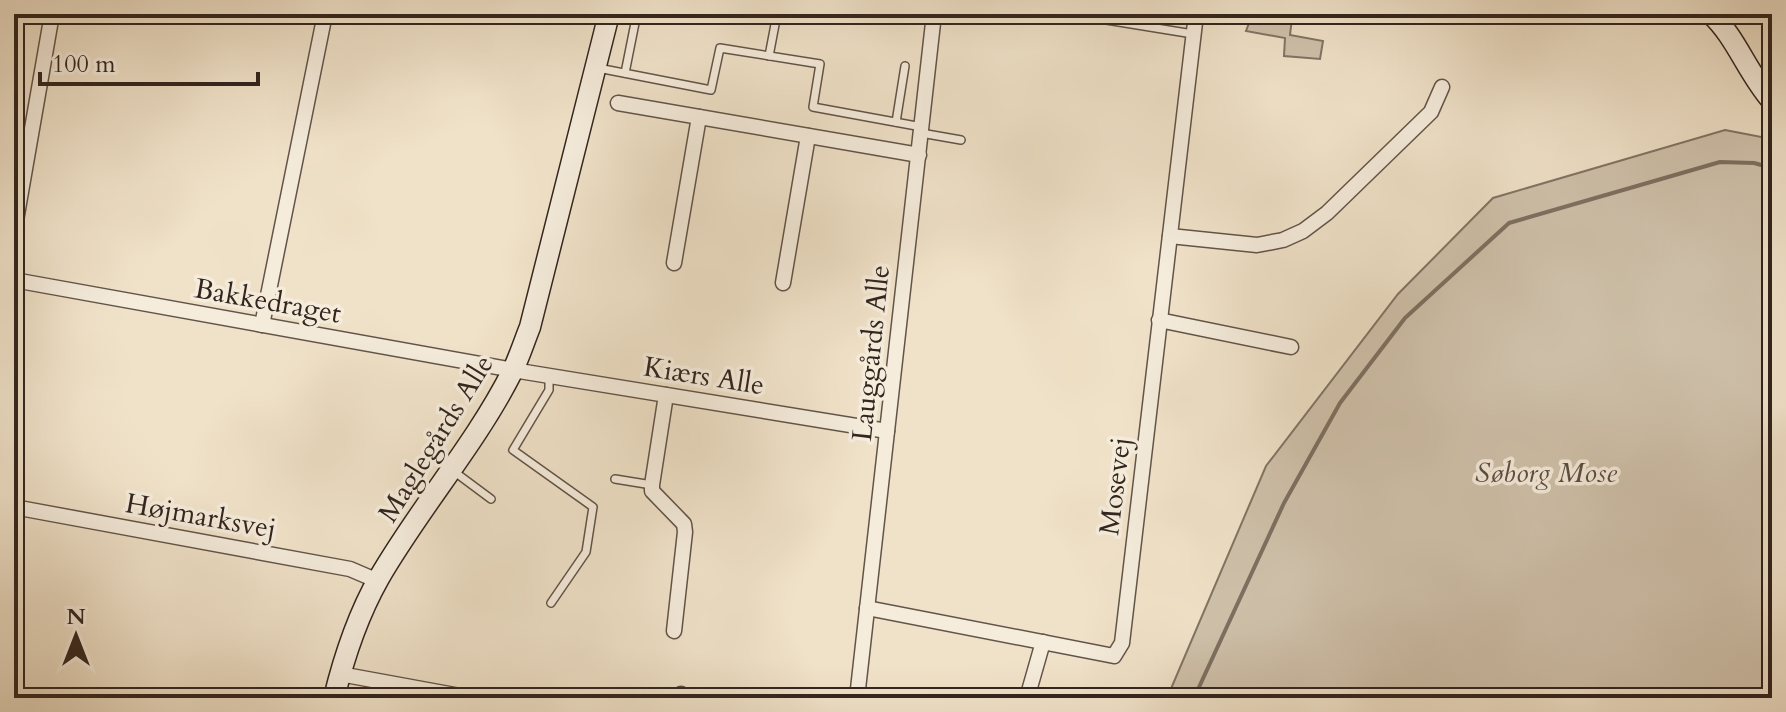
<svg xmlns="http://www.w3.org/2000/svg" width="1786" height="712" font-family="Cardo,serif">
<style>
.green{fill:#d0c2ac;stroke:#817465;stroke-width:2}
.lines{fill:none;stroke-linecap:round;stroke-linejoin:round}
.stream{stroke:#7d7062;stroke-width:4}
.lane-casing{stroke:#625449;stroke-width:10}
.street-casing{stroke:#625449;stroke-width:17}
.secondary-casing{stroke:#32251e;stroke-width:23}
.lane{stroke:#f5ecdc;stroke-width:7}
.street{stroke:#f5ecdc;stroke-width:14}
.secondary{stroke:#f5ecdc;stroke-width:20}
.labels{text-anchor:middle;stroke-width:7;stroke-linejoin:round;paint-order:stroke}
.street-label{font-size:28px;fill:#32251e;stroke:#f5ecdc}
.park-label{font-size:28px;font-style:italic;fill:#5a4c42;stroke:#f5ecdc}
</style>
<rect width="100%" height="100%" fill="#f0e2c9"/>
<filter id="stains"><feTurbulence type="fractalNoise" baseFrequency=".0025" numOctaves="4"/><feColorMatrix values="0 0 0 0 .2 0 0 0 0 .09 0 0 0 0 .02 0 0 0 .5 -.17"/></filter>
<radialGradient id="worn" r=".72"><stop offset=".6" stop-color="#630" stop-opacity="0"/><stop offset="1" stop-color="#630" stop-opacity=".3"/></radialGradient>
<g class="green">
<polygon points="1251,18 1292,18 1290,35 1323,41 1320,59 1284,56 1285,38 1246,31"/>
<polygon points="1725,130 1772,139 1772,698 1167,698 1266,466 1398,294 1493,198"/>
</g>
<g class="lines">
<polyline class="stream" points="1194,698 1284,503 1340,403 1405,318 1509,223 1720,162 1754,163 1772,168"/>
<defs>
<g id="lane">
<polyline points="1391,14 1406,16 1412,14"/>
<polyline points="1088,17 1193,34"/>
<polyline points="769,56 777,14"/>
<polyline points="598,68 711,90 720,48 820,64 813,107 922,127"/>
<polyline points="625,73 636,18"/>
<polyline points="896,122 905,66"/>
<polyline points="921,133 961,140"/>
<polyline points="549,376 549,390 513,450 593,507 586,552 551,603"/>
<polyline points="452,470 491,499"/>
<polyline points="615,479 652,485"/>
</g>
<g id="street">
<polyline points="618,103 919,155"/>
<polyline points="14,232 52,14"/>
<polyline points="1170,236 1257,245 1283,240 1303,231 1327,213 1431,112 1442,87"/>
<polyline points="674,263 699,117"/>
<polyline points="14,280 513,370 887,431"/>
<polyline points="783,283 808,136"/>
<polyline points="1159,320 1291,347"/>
<polyline points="262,325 325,14"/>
<polyline points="666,395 652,485 652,491 684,524 685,532 674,631"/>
<polyline points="14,507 350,569 378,581"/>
<polyline points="867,608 1114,656 1122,643 1196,14"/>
<polyline points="340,674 471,698"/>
<polyline points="681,698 681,694"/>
<polyline points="857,698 934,14"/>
<polyline points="1027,698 1043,642"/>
</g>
<g id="secondary">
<path d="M1711,14C1736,37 1748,74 1772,101"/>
<path d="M334,698C344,657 358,615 379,578C420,507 475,445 512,372C519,358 524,342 530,327L609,14"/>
</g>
</defs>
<use href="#lane" class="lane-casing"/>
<use href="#street" class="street-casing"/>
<use href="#secondary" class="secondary-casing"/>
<use href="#lane" class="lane"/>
<use href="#street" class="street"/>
<use href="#secondary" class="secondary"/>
</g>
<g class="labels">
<g class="street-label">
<text transform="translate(268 300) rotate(10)" y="10">Bakkedraget</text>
<text transform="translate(870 353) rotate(-84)" y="10">Lauggårds Alle</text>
<text transform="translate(704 375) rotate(9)" y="10">Kiærs Alle</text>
<text transform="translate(435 438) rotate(-58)" y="10">Maglegårds Alle</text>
<text transform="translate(1114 486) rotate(-83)" y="10">Mosevej</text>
<text transform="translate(201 515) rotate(10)" y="10">Højmarksvej</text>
</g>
<g class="park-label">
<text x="1546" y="482">Søborg Mose</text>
</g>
</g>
<rect width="1786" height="712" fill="none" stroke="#f0e2c9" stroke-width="48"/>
<rect x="16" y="16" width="1754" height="680" fill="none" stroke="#32251e" stroke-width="4"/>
<rect x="24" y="24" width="1738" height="664" fill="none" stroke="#32251e" stroke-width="2"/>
<g transform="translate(76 636)" stroke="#f5ecdc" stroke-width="6" paint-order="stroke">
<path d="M0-6L14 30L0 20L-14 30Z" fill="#32251e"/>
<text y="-12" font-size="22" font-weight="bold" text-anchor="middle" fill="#32251e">N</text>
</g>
<path d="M40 72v12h218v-12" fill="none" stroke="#32251e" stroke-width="4"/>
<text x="52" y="72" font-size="24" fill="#32251e" stroke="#f5ecdc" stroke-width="6" paint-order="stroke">100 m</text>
<rect width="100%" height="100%" filter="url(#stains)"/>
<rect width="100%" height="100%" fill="url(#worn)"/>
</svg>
